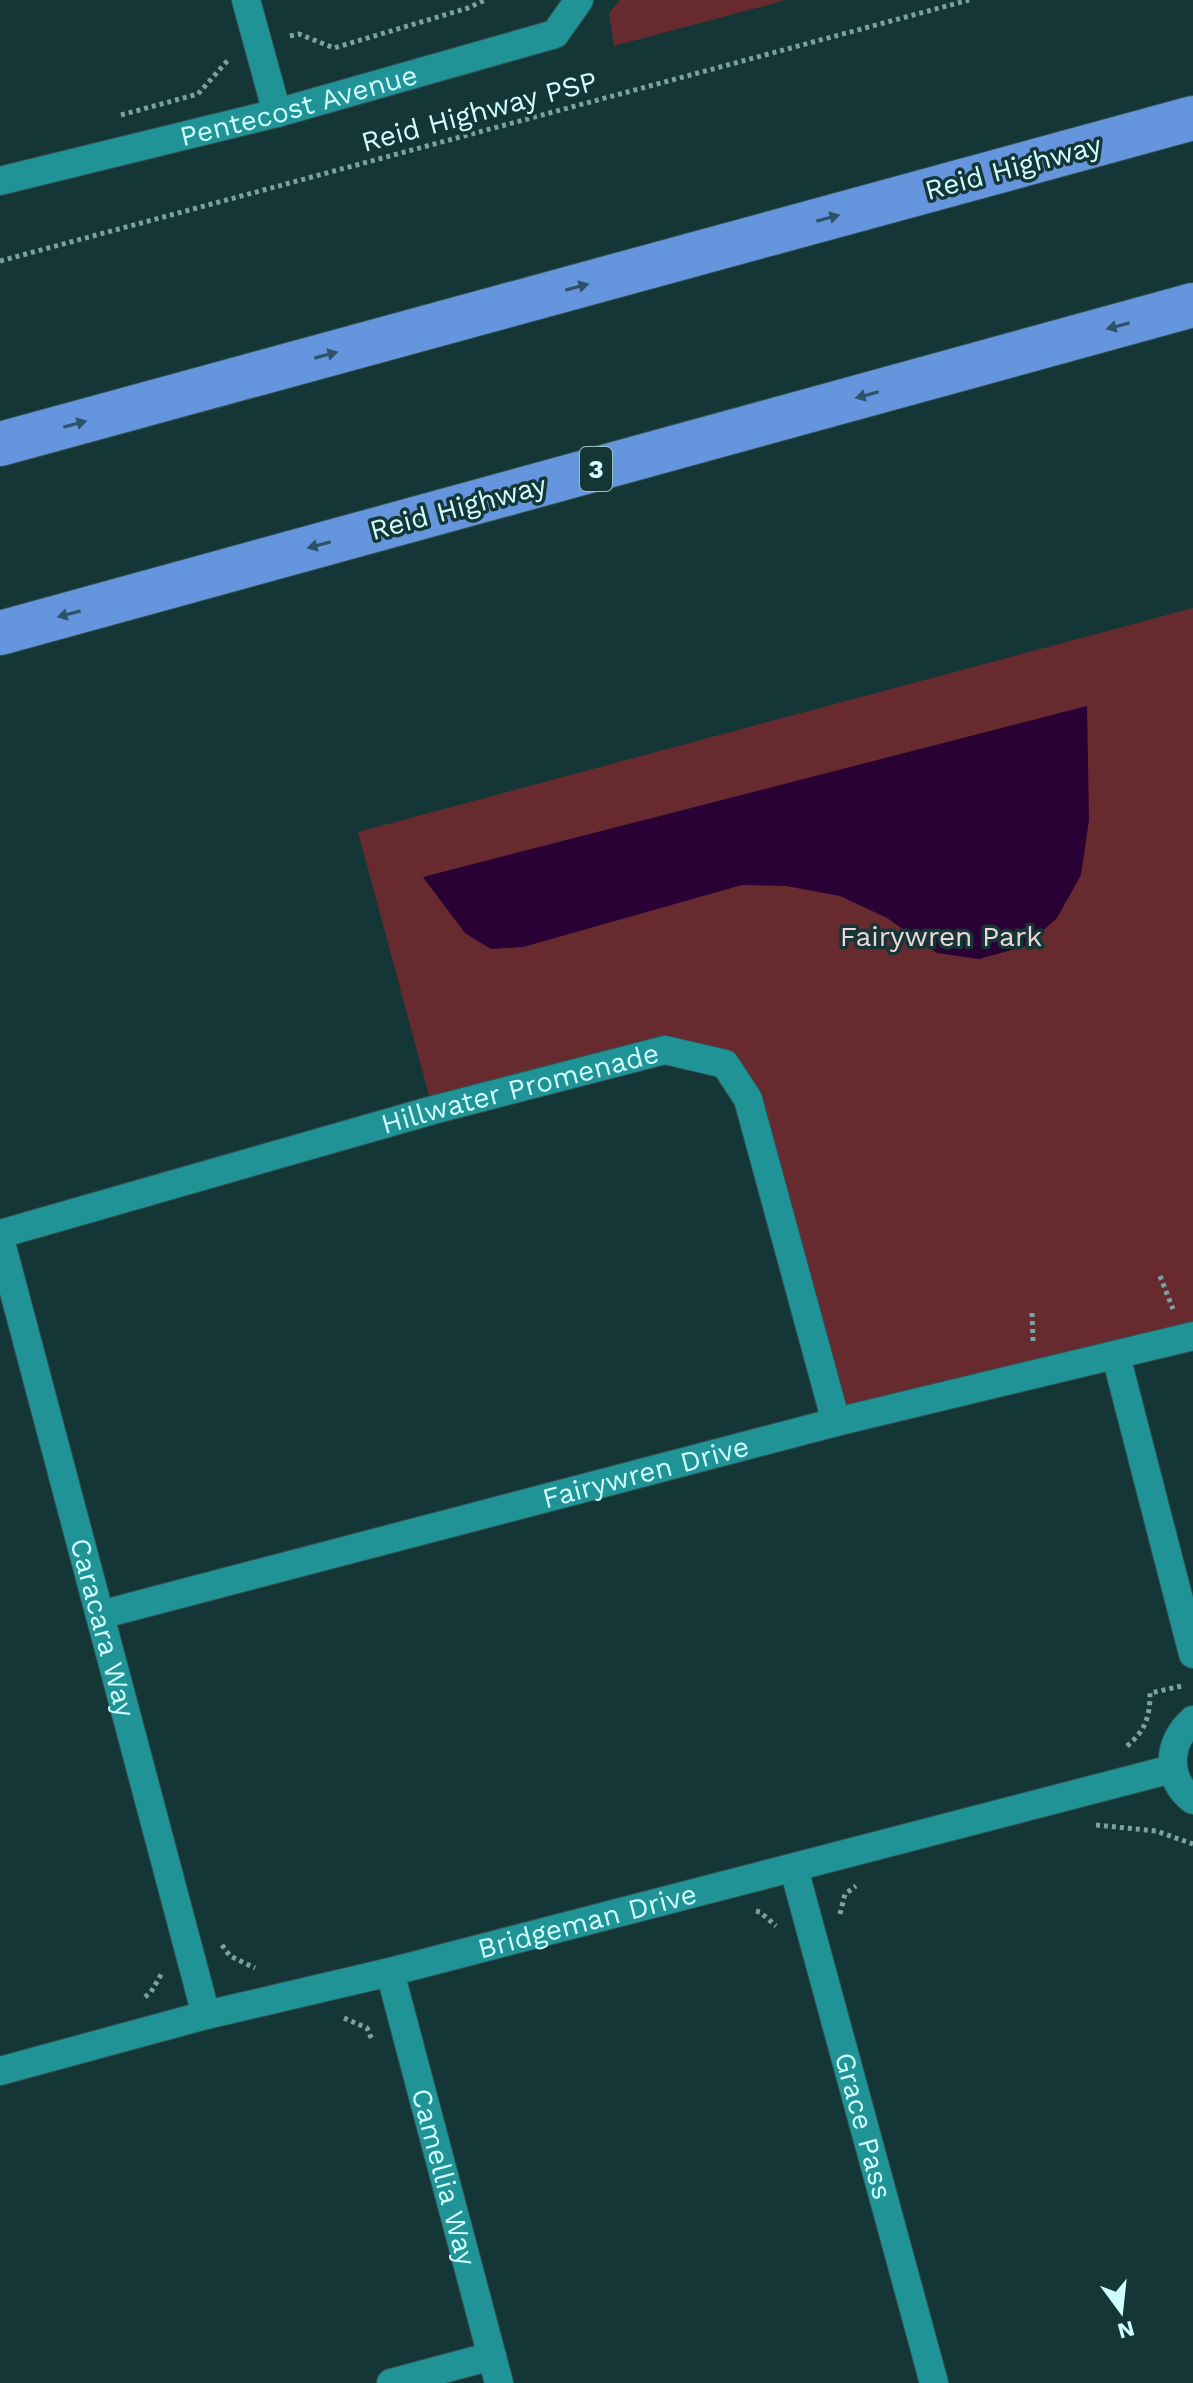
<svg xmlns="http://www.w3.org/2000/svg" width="1193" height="2383" font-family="'Work Sans',sans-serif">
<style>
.green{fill:#672b2f}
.water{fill:#290134}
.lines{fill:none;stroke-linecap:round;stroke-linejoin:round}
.minor-casing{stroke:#325354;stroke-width:30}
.motorway-casing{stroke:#325354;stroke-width:46}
.path{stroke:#79a2a3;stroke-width:5;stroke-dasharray:4 4;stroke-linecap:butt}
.minor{stroke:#209397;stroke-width:28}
.motorway{stroke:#6595dc;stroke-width:44}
.oneway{fill:#2d5269}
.labels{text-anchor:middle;stroke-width:7;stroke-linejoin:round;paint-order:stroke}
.shield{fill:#153637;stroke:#97c2c3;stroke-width:2}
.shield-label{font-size:26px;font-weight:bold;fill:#cffeff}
.street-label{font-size:28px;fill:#cffeff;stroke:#153637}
.park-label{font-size:28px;fill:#f0d5d4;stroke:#153637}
</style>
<rect width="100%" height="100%" fill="#153637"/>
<g class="green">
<polygon points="620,0 786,0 614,46 609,13"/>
<polygon points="1193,608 1193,1336 836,1422 725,1064 665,1050 433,1110 358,832"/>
</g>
<polygon class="water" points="1087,706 1089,820 1081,875 1057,918 1026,946 979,959 937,953 887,918 840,896 786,886 742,885 523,947 491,949 465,933 423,877"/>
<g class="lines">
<defs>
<g id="minor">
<polyline points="246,0 277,113"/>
<path id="s1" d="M0,181L277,113L555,34L579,0"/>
<path id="s2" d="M0,1234L433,1110L665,1050L725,1064L748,1099L836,1422"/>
<path id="s3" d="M0,1239L206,2015"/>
<polyline points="1116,1356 1193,1654"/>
<path id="s4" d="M100,1615L836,1422L1193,1336"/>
<path d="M1193,1720C1167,1742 1165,1779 1193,1800"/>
<path id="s5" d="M794,1869L934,2383"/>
<path id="s6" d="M390,1972L499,2383"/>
<path id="s7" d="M0,2071L206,2015L390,1972L1172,1769"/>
<polyline points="391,2383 492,2356"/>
</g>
<g id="motorway">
<polyline points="0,444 1193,118"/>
<polyline points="0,633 1193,305"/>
</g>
</defs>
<use href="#minor" class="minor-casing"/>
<use href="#motorway" class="motorway-casing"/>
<g class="path">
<polyline points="290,36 299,34 334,48 468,8 485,0"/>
<polyline points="121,115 198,94 229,59"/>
<polyline points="0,261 969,0"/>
<polyline points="1160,1276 1173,1309"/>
<polyline points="1032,1313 1033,1341"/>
<path d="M1127,1746C1145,1731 1150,1717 1150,1693L1182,1686"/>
<polyline points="1096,1825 1156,1831 1193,1844"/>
<polyline points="756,1911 760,1912 776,1926"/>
<polyline points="840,1914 845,1894 856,1886"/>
<polyline points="222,1945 230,1956 255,1968"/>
<polyline points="145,1997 151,1992 162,1973"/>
<polyline points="344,2018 367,2028 372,2040"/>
</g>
<use href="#minor" class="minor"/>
<use href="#motorway" class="motorway"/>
</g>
<defs><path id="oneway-solid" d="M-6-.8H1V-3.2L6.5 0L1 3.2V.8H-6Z" transform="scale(2)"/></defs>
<g class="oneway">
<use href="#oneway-solid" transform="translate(828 218) rotate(-15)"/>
<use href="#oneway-solid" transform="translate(577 287) rotate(-15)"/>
<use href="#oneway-solid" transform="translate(1118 326) rotate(165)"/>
<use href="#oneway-solid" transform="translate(326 355) rotate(-15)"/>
<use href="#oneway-solid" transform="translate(867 395) rotate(165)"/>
<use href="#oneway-solid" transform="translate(75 424) rotate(-15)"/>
<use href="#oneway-solid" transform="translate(319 545) rotate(165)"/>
<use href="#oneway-solid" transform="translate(69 614) rotate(165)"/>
</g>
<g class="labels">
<rect class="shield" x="580" y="447" width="32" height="44" rx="6"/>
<g class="shield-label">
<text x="596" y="478">3</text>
</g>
<g class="street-label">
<text dy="10" stroke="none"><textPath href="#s1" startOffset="308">Pentecost Avenue</textPath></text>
<text transform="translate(479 111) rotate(-15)" y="10">Reid Highway PSP</text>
<text transform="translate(1013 167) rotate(-15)" y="10">Reid Highway</text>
<text transform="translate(458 507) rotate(-15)" y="10">Reid Highway</text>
<text dy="10" stroke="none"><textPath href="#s2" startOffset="540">Hillwater Promenade</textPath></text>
<text dy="10" stroke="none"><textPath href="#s4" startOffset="564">Fairywren Drive</textPath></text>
<text dy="10" stroke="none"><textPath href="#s3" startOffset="402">Caracara Way</textPath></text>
<text dy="10" stroke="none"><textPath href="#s7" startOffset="606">Bridgeman Drive</textPath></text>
<text dy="10" stroke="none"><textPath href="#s5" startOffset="266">Grace Pass</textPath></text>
<text dy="10" stroke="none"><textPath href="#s6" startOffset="212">Camellia Way</textPath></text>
</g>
<g class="park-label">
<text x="941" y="946">Fairywren Park</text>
</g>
</g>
<g transform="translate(1121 2311) rotate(165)" stroke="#153637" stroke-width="6" paint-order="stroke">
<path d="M0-6L14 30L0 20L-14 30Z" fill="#cffeff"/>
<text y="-12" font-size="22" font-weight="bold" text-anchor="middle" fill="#cffeff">N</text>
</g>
</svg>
